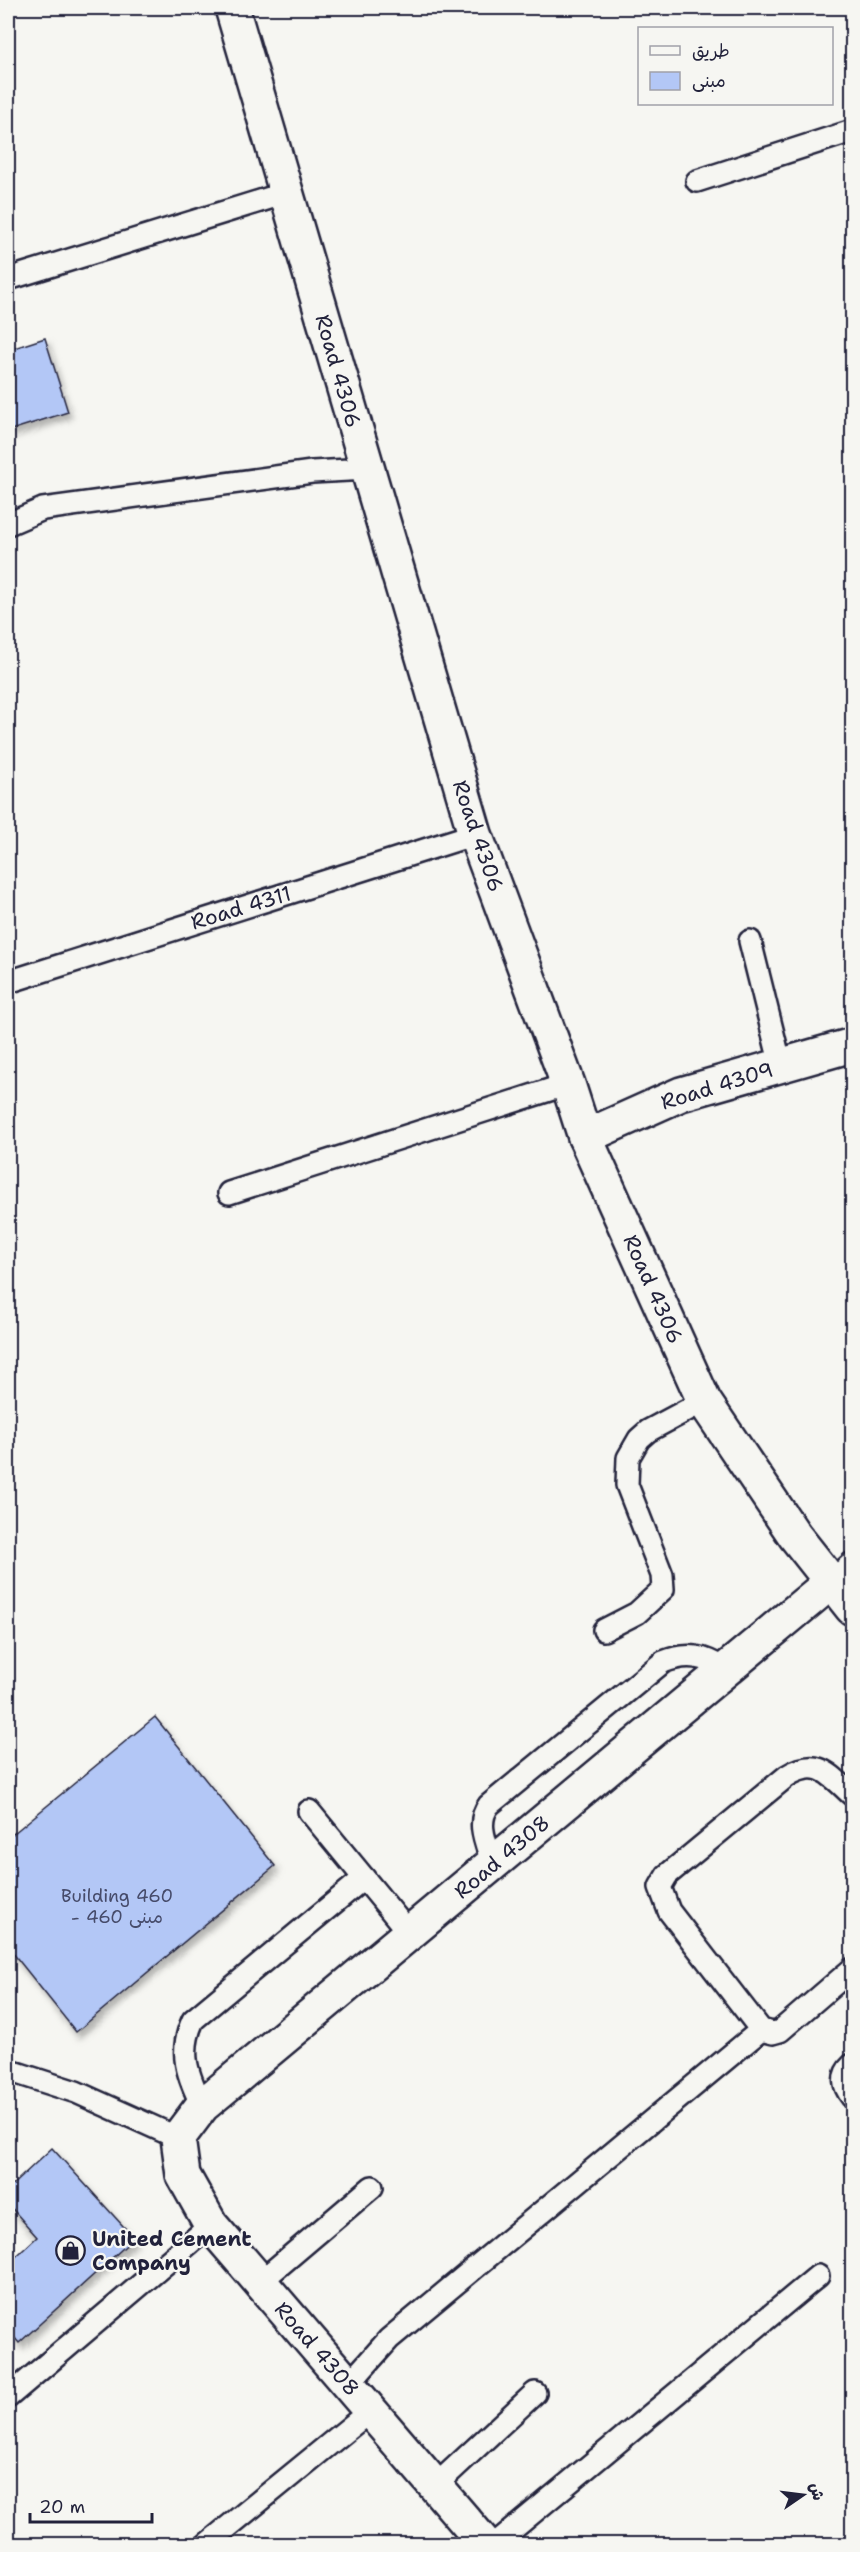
<svg xmlns="http://www.w3.org/2000/svg" width="860" height="2552" font-family="'Shantell Sans','Playpen Sans Arabic',sans-serif">
<style>
.building{fill:#b3c7f6;stroke:#22223b;stroke-width:1.5;filter:url(#shadow)}
.lines{fill:none;stroke-linecap:round;stroke-linejoin:round}
.lane-casing{stroke:#22223b;stroke-width:26}
.street-casing{stroke:#22223b;stroke-width:38}
.lane{stroke:#f6f6f2;stroke-width:21}
.street{stroke:#f6f6f2;stroke-width:33}
.labels{text-anchor:middle;stroke-width:4.5;stroke-linejoin:round;paint-order:stroke}
.number-label{font-size:18px;fill:#464b6a}
.street-label{font-size:21px;fill:#22223b;stroke:#f6f6f2}
.poi-label{font-size:21px;font-weight:bold;fill:#22223b;stroke:#f6f6f2;text-anchor:start}
</style>
<defs>
<filter id="shadow"><feDropShadow dx="3.5" dy="6" stdDeviation="3" flood-color="#0004"/></filter>
</defs>
<rect width="100%" height="100%" fill="#f6f6f2"/>
<filter id="ink" filterUnits="userSpaceOnUse"><feTurbulence type="fractalNoise" baseFrequency=".0167" numOctaves="2"/><feDisplacementMap in="SourceGraphic" scale="12" xChannelSelector="R" yChannelSelector="G"/><feConvolveMatrix kernelMatrix="1 2 1 2 8 2 1 2 1" color-interpolation-filters="sRGB"/></filter>
<g filter="url(#ink)">
<g class="building">
<polygon points="45,338 68,412 8,431 8,350"/>
<polygon points="155,1717 275,1866 76,2032 8,1947 8,1838"/>
<polygon points="52,2148 134,2238 19,2343 8,2330 8,2264 37,2237 8,2204 8,2189"/>
</g>
<g class="lines">
<defs>
<g id="lane">
<polyline points="697,181 852,131"/>
<polyline points="8,279 286,193"/>
<polyline points="8,524 43,509 312,472 367,469"/>
<polyline points="750,941 781,1066"/>
<polyline points="8,982 475,834"/>
<polyline points="229,1193 568,1084"/>
<polyline points="831,1582 852,1563"/>
<polyline points="604,1630 637,1613 663,1589 662,1575 627,1485 628,1458 639,1439 648,1431 704,1401"/>
<path d="M852,1795C829,1774 818,1757 787,1776L667,1875L660,1887L669,1911L761,2030L773,2033L780,2031L852,1969"/>
<polyline points="309,1811 410,1934"/>
<path d="M493,1865C487,1845 475,1823 489,1805L663,1662C688,1652 704,1656 726,1670"/>
<path d="M852,2065C841,2075 843,2086 852,2097"/>
<polyline points="8,2073 17,2073 76,2092 178,2138"/>
<path d="M202,2106C188,2075 178,2053 193,2020L364,1878"/>
<polyline points="260,2282 372,2187"/>
<polyline points="348,2385 389,2339 761,2030"/>
<polyline points="8,2397 211,2225"/>
<polyline points="435,2486 535,2393"/>
<polyline points="207,2544 370,2411"/>
<polyline points="495,2544 818,2276"/>
</g>
<g id="street">
<polyline points="232,8 475,834 568,1084 585,1137 704,1401 795,1536 852,1608"/>
<polyline points="585,1137 681,1094 852,1045"/>
<polyline points="485,2544 211,2225 183,2175 178,2138 202,2106 831,1582"/>
</g>
</defs>
<use href="#lane" class="lane-casing"/>
<use href="#street" class="street-casing"/>
<use href="#lane" class="lane"/>
<use href="#street" class="street"/>
</g>
</g>
<defs>
<symbol id="shop-ring" viewBox="-11 -11 22 22"><circle r="9.5" fill="#f6f6f2" stroke="#22223b" stroke-width="1.5"/><path d="M-5-2.5h2.3a2.7 3.5 0 0 1 5.4 0H5L5.5 6h-11ZM-1.5-2.5h3a1.5 2.3 0 0 0-3 0Z" fill="#22223b"/></symbol>
</defs>
<g fill-rule="evenodd">
<use href="#shop-ring" x="54" y="2234" width="33" height="33"/>
</g>
<g class="labels">
<g class="number-label">
<text x="117" y="1902">Building 460<tspan x="117" dy="21">- مبنى 460</tspan></text>
</g>
<g class="street-label">
<text transform="translate(338 371) rotate(74)" y="7">Road 4306</text>
<text transform="translate(478 836) rotate(71)" y="7">Road 4306</text>
<text transform="translate(241 908) rotate(-17)" y="7">Road 4311</text>
<text transform="translate(717 1086) rotate(-17)" y="7">Road 4309</text>
<text transform="translate(653 1289) rotate(66)" y="7">Road 4306</text>
<text transform="translate(502 1857) rotate(-40)" y="7">Road 4308</text>
<text transform="translate(317 2349) rotate(49)" y="7">Road 4308</text>
</g>
<g class="poi-label">
<text x="92" y="2246">United Cement<tspan x="92" dy="24">Company</tspan></text>
</g>
</g>
<rect width="860" height="2552" fill="none" stroke="#f6f6f2" stroke-width="30"/>
<rect x="15" y="15" width="830" height="2522" fill="none" stroke="#22223b" stroke-width="2" filter="url(#ink)"/>
<rect x="638" y="27" width="195" height="78" fill="#f6f6f2" stroke="#a1a1a9" stroke-width="1.5"/>
<rect x="650" y="46" width="30" height="9" fill="#f6f6f2" stroke="#a1a1a9" stroke-width="1.5"/>
<text x="692" y="57" font-size="18" fill="#22223b">طريق</text>
<rect x="650" y="72" width="30" height="18" fill="#b3c7f6" stroke="#a1a1a9" stroke-width="1.5"/>
<text x="692" y="87" font-size="18" fill="#22223b">مبنى</text>
<g transform="translate(803 2495) rotate(76)" stroke="#f6f6f2" stroke-width="4.5" paint-order="stroke">
<path d="M0-4.5L10 22L0 15L-10 22Z" fill="#22223b"/>
<text y="-9" font-size="16" font-weight="bold" text-anchor="middle" fill="#22223b">ش</text>
</g>
<path d="M30 2513v9h122v-9" fill="none" stroke="#22223b" stroke-width="3"/>
<text x="39" y="2513" font-size="18" fill="#22223b" stroke="#f6f6f2" stroke-width="4.5" paint-order="stroke">20 m</text>
</svg>
